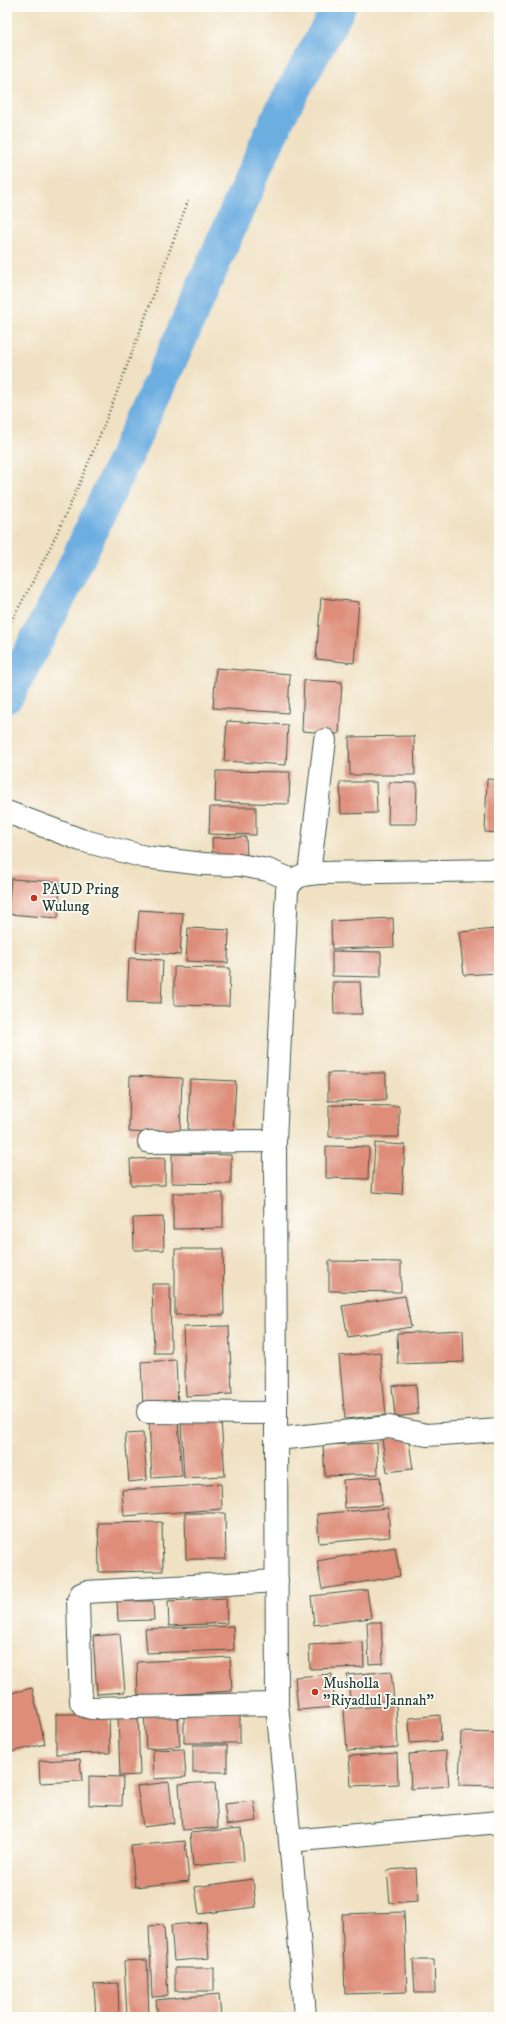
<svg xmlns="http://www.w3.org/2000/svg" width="506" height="2024" font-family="'IM FELL DW Pica',serif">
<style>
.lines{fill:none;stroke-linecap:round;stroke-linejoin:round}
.canal{stroke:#6daee1;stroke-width:34}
.building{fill:#de8d79}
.minor-casing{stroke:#3e5649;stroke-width:24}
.path{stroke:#3e5649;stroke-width:2.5;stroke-dasharray:1 3;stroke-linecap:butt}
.minor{stroke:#fff;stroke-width:22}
.poi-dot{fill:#c8321e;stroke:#fdfcf7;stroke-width:1.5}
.labels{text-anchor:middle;stroke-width:3.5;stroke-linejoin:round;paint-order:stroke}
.poi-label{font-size:15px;fill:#1f3d34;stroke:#fdfcf7;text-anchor:start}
</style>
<rect width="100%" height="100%" fill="#fdfcf7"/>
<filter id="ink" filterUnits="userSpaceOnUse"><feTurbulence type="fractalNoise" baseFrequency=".025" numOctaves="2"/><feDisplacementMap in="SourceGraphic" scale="8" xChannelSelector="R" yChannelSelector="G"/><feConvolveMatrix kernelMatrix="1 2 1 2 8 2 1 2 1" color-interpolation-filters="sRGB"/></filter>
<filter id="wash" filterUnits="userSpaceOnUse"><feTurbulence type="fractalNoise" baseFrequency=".012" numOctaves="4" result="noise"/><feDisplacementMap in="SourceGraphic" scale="16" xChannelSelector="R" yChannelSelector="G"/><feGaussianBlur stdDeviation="0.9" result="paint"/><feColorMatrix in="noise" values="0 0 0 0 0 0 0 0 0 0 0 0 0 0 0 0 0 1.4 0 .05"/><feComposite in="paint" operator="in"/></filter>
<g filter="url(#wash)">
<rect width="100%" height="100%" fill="#f0e1c3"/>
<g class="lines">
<polyline class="canal" points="7,696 67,582 176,348 277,120 339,7"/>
</g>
<g id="blocks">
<g class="building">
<polygon points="321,598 359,602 354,663 316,659"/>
<polygon points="216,668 290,674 288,713 213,708"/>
<polygon points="304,680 342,682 339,734 302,731"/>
<polygon points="227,721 288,725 286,765 224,761"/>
<polygon points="414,736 415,775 350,775 349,737"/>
<polygon points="216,771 290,772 289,804 215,802"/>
<polygon points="487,779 499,780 499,833 485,832"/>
<polygon points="340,782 376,782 377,813 341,814"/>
<polygon points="389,782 417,783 416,824 388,824"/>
<polygon points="210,807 256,807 256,835 209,834"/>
<polygon points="246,837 247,859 213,861 212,838"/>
<polygon points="11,879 60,882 58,918 8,914"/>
<polygon points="139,910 183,913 180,955 136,952"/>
<polygon points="393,918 394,947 332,949 331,921"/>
<polygon points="188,928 229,930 228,963 186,961"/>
<polygon points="497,929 499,973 464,975 459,932"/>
<polygon points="332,951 381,952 381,977 332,976"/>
<polygon points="129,958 163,960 161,1003 127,1002"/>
<polygon points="174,967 230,968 229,1006 174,1005"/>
<polygon points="333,982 360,982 362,1014 334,1014"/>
<polygon points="328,1073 386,1073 386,1100 328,1101"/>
<polygon points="130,1076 182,1078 180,1134 129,1132"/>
<polygon points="190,1079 236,1081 233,1134 188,1132"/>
<polygon points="329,1105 399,1106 399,1137 329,1137"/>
<polygon points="375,1143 405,1145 402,1194 372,1192"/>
<polygon points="326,1146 369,1147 368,1179 326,1178"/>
<polygon points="172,1154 231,1155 231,1184 172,1183"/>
<polygon points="165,1158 165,1185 131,1185 130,1159"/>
<polygon points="173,1193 223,1193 223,1228 173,1229"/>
<polygon points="163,1217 164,1250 134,1250 133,1218"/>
<polygon points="175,1249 223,1249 224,1315 175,1315"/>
<polygon points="329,1261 401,1262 401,1292 329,1291"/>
<polygon points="152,1284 170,1284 171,1353 154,1353"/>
<polygon points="405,1296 411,1327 348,1337 342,1306"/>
<polygon points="229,1326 232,1394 186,1396 183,1327"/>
<polygon points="463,1330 464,1362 398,1364 397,1333"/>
<polygon points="380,1352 386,1415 345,1419 339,1356"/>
<polygon points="176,1360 178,1406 143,1407 141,1362"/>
<polygon points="416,1384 418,1414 395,1417 392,1386"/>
<polygon points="178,1419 182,1476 152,1478 149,1421"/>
<polygon points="221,1420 225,1476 184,1478 181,1422"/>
<polygon points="143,1433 147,1480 129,1482 125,1434"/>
<polygon points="408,1436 413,1469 387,1472 382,1439"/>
<polygon points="377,1443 378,1474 325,1476 323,1445"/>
<polygon points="380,1477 382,1505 345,1508 343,1480"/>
<polygon points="221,1484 222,1509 124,1516 122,1490"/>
<polygon points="388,1508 390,1537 319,1543 317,1514"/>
<polygon points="185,1513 225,1513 226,1559 186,1559"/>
<polygon points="162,1522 163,1571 99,1572 98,1523"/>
<polygon points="395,1547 400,1576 322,1589 317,1561"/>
<polygon points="367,1590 371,1618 314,1625 311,1596"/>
<polygon points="226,1598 227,1623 169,1626 168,1601"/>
<polygon points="117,1601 153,1601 154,1620 118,1621"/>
<polygon points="367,1622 381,1622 383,1663 369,1664"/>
<polygon points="233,1626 234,1650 147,1653 145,1629"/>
<polygon points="120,1634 125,1692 97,1694 93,1636"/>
<polygon points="363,1642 364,1667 310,1669 309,1645"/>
<polygon points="230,1657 232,1691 138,1697 137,1662"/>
<polygon points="391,1671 394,1700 351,1704 347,1675"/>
<polygon points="332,1674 335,1707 298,1710 295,1677"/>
<polygon points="32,1688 45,1744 7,1753 7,1694"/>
<polygon points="396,1705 398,1747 347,1751 344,1709"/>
<polygon points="177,1708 180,1746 146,1749 144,1710"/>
<polygon points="240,1711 240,1743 184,1743 184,1712"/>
<polygon points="56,1714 109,1714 110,1753 56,1754"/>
<polygon points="440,1715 441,1741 410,1743 409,1718"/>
<polygon points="138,1716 140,1775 120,1776 118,1717"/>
<polygon points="461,1732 499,1733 499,1786 459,1785"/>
<rect x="193" y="1745" width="34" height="27"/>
<polygon points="184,1749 186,1777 154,1779 153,1750"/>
<polygon points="446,1751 449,1786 411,1789 409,1754"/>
<polygon points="397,1753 398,1784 351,1786 349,1756"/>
<polygon points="80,1759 82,1781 40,1783 39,1761"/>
<polygon points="89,1776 123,1777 122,1806 89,1805"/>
<polygon points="169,1782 174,1823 143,1827 137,1786"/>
<polygon points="215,1782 218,1828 182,1830 179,1784"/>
<polygon points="254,1801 257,1821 227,1825 224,1804"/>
<polygon points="241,1828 244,1861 193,1866 190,1833"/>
<polygon points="185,1841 189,1881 135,1887 131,1846"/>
<polygon points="416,1868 418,1901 390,1903 387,1870"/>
<polygon points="253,1879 256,1907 199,1914 195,1887"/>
<polygon points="404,1912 407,1992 345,1994 342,1914"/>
<polygon points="206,1922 209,1958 174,1961 171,1925"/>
<polygon points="164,1925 168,1996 152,1997 149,1926"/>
<polygon points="147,1960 149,2017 127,2017 124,1961"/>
<polygon points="413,1960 434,1960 435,1993 415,1993"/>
<rect x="175" y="1968" width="39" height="23"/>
<polygon points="118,1983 119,2017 96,2017 94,1984"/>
<polygon points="219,1994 221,2017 158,2017 156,2000"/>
<polygon points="72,2013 72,2017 39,2017 39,2016"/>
<polygon points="284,2014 285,2017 270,2017 270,2016"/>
</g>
</g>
</g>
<g filter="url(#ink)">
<use href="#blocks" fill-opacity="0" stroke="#3e5649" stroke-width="1"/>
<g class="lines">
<defs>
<g id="minor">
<polyline points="7,812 81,840 145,857 203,864 239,865 268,870 292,880"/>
<polyline points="309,874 325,740"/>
<polyline points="149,1142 275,1141"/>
<polyline points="148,1412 276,1413"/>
<polyline points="277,1439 389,1427 427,1435 499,1430"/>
<polyline points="277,1704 91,1708 84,1706 81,1702 78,1601 81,1594 86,1592 277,1581"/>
<polyline points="290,1841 499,1822"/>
<path d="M305,2017L299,1936L277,1704L275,1141L287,890C295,874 303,875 319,873L499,870"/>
</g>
</defs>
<use href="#minor" class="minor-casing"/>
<path class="path" d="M7,628C84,497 135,343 188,201"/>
<use href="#minor" class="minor"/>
</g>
</g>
<g class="poi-dot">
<circle cx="34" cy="898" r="4"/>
<circle cx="315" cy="1692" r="4"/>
</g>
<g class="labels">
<g class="poi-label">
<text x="42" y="894">PAUD Pring<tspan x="42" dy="17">Wulung</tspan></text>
<text x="323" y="1688">Musholla<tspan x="323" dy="17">"Riyadlul Jannah"</tspan></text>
</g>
</g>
<rect width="506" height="2024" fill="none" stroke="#fdfcf7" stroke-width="24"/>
</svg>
